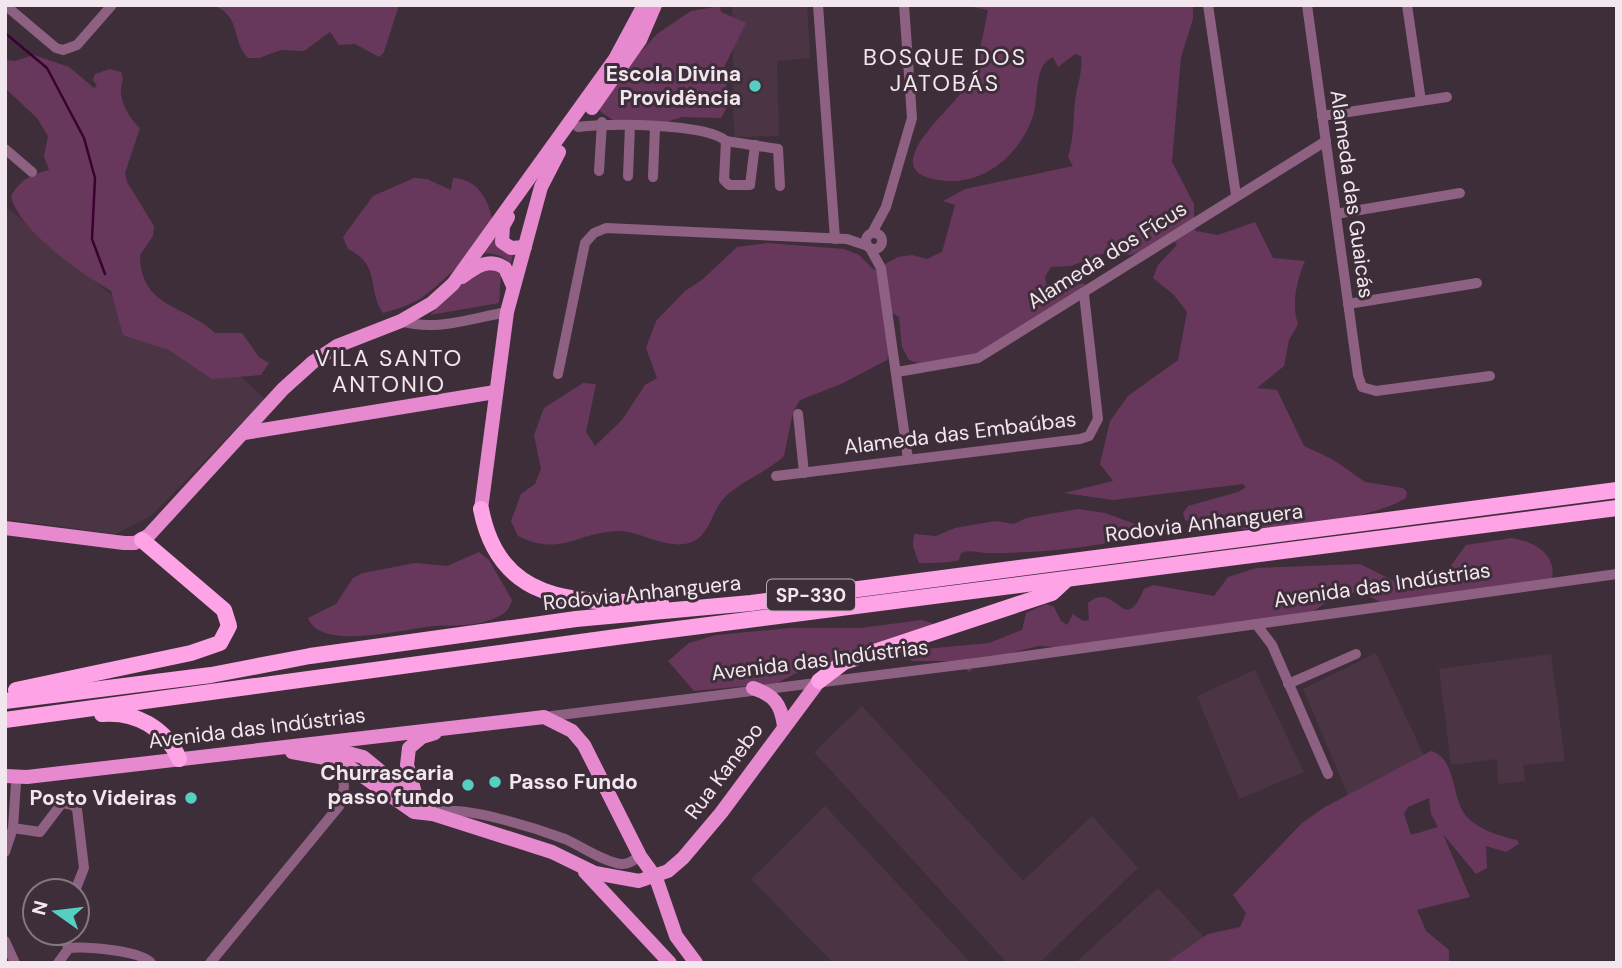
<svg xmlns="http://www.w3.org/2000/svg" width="1622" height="968" font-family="'DM Sans',sans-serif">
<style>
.built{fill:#4b3545}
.green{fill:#68385c;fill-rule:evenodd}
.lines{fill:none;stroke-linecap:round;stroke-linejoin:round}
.stream{stroke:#3a0030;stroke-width:2.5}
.minor{stroke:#8e6082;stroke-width:10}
.major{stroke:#e689cf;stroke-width:14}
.highway{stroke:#fda3e6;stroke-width:16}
.poi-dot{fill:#56cec2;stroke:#3e2e39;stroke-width:2.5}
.labels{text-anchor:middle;stroke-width:6;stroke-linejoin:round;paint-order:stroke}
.shield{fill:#3e2e39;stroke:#bcb0b8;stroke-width:2}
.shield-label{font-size:19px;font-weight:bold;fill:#f2e7ee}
.poi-label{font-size:21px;font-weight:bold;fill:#f2e7ee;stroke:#3e2e39;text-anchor:end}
.street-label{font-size:21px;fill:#f2e7ee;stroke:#3e2e39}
.neighbourhood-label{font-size:23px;letter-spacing:2px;fill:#f2e7ee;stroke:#3e2e39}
</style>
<rect width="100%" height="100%" fill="#3e2e39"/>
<g class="built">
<polygon points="732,5 807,5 810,58 777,61 779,136 734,137"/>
<polygon points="5,206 128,309 221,358 265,399 151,516 116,534 5,519"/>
<polygon points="1376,653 1426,760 1349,797 1303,689"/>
<polygon points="1551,654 1565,761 1523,765 1525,781 1498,784 1497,759 1451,765 1439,669"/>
<polygon points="1255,670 1304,772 1239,799 1197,696"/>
<polygon points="862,706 1023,881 1092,816 1138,868 1039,963 1007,963 814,752"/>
<polygon points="825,806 971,963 833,963 751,879"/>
<polygon points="1158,888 1204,937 1177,963 1075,963"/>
</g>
<g class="green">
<path d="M214,5H399L384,52L379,57L355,44L339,45L330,32L304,51L281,50L259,58H248C230,39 243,19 214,5Z"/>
<path d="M963,5H1193V19L1181,57L1172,162L1194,204V227L1196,231L1218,235L1255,222L1273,258L1305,261C1297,280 1291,304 1298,324L1289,340L1284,366L1257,388L1277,390L1304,446L1332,459L1365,482L1403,488L1407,492L1406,498C1366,523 1227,541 1185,520L1183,513L1188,506L1238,492L1246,487L1243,484L1113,500L1064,493L1113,481L1100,464L1110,421L1128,396L1178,360L1187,312L1174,295L1153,278L1158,265L1177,245L1174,241L1130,255L1105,253L1071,266L1051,267L1045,277L1047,289L1057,291L1083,283L1085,285C1040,316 966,383 909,360L902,347L899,317L889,311L890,351L887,360L841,384L800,400L793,412L784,456C767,472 743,480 726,496C713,507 711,531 696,540C670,554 642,530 617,531C575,533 561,557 518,536L511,521L521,494L535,484L541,469L534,435L544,408L583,383L596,384L586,432L595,446L622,420L645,385L657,378L646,348L656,321L685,291L703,279L737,247L767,243L844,249L859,255L874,270L898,257L912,255L927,259L942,252L955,205L943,201L965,189L1073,166L1068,157C1074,137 1073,121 1075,101C1077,86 1083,71 1081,56L1075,54L1058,67L1053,57C1032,66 1040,99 1032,119C1019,154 986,183 947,181C866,175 953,110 965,87C978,65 983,35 988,10Z"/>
<polygon points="720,6 721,12 746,23 725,65 727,107 721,118 682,117 657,125 619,124 601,112 595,101 657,34 691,11"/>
<path d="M34,55L69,67L94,88L97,86L93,80L95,74L110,69L121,72C125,81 121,81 121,90C120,102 131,121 140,128L125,173L127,182L154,226L153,236L140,255C140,308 186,305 215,333H242L259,357L269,363L261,375L212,379L169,350L123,335L111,291C82,274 18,230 11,196C21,179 31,175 49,170L44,156L48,136L37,118L5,88V60L15,61Z"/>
<path d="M414,178L427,179L451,190L453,178C487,180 493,215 495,241L514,250L511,263C476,234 451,278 424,296C411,305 397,309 383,313C366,288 382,266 348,249L343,237L373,196Z"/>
<polygon points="493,267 501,274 499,303 430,315 474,272"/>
<path d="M1078,509L1105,513L1135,524L1137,533C1116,548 1017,554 988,553C979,553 970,549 961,553L959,560C950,563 930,563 919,563L913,547L914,534L936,536L955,528L995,521L1014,524L1026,518Z"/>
<path d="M1512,538C1534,542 1557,553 1552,580L1383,604C1352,583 1337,594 1310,614L1057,647L1038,646L976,662L970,672L952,661H912L903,651L989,643L1022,630L1026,613L1046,604L1054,607L1061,621L1067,625L1073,614L1083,621L1089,620L1088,603C1117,579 1123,639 1144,589L1153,585L1214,596L1228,577L1256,568L1360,564L1400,584L1420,586L1443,576L1466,545Z"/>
<path d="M479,552L489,560L512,600C510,608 506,613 499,616C478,627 458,625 436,626C409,627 321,653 308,618L336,604L353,578L363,573L415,563L447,566Z"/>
<polygon points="922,620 934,624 931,630 831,663 816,663 777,683 694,691 668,661 689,643 716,635 790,628 860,628"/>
<path d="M1431,751C1457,758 1451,800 1467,817C1479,830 1500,836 1517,840L1519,844L1506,852L1486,846L1487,868L1476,874L1443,834L1470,897L1417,910L1426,931L1449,950V963H1166L1208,934L1240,927L1246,913L1233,895L1302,823L1325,807ZM1429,798L1431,814L1438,827L1411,835L1404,814L1408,807Z"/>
</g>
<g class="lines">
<polyline class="stream" points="5,33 47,68 84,138 95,178 92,239 105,274"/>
<g class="minor">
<polyline points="5,5 56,48 63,50 77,45 112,5"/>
<polyline points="818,5 835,239"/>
<polyline points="1208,5 1236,195"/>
<polyline points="1307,5 1358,375 1362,387 1376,391 1490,376"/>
<polyline points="1407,5 1421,101"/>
<polyline points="1322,116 1447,97"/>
<path d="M578,127C606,123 706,123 726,141L724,180L729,185H750L755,145"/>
<polyline points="726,141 778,149 780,186"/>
<polyline points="5,149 32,172"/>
<polyline points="599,171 602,122"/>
<polyline points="628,176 630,125"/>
<polyline points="653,177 655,127"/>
<polyline points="1336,214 1460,193"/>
<circle cx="874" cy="241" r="8"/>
<polyline points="872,233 886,207 912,118 904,5"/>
<polyline points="870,248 881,268 908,459"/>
<polyline points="1348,304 1477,283"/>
<path d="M401,321C435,332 473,318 507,312"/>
<polyline points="897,372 978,358 1326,141"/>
<polyline points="558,374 585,243 594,233 606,228 847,239 868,246"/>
<polyline points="798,414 804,473"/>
<polyline points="776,476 1080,439 1089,436 1098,419 1084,294"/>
<polyline points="1256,624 1272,645 1328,774"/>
<polyline points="1288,684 1356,654"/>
<polyline points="544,717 983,662 1617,574"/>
<path d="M433,814C454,801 541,830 565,839C583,847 602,861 621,864C628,865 634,860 640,856"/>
<polyline points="13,828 40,832 62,803 73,805 77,809 84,868 75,891"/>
<polyline points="5,852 13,828 16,783"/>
<polyline points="60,933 69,948"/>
<polyline points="5,941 15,963"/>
<path d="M58,963L69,948C86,946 142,951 151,963"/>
<polyline points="210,963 340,805 344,787 341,761"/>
</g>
<g class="major">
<polyline points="592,108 640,40 655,5"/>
<polyline points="508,217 503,226 502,242 511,248 525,247"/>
<path d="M462,277C476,267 489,257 505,268L513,286"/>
<polyline points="244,433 495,392"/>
<polyline points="481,509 507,312 541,187 559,152"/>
<polyline points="5,528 124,543 135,543 149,535 283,389 313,362 337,346 401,321 432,303 453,284 615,59 644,5"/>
<path d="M753,688C774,695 781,704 784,726"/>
<polyline points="325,747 363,757 433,814 552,852 595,873 639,881 668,871 683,858 721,813 819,681"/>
<polyline points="292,752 341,761 414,812 432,814"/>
<polyline points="5,776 27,777 544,717 572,731 584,745 640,856 656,878 676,936 696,963"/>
<polyline points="417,800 407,765 409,748 422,737 435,733"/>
<polyline points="585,872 670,963"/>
</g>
<g class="highway">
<path d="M481,509C500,607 580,602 661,602"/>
<polyline points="819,681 844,662 1052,593 1066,580"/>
<polyline points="16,690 191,653 220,643 229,626 224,610 142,540"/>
<polyline points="5,701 211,675 310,656 576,619 751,603 1617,490"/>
<path d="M102,714C135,711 166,728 179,759"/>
<polyline points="5,720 646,633 1617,508"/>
</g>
</g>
<g class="poi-dot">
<circle cx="755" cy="86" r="7"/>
<circle cx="495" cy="782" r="7"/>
<circle cx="468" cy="785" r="7"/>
<circle cx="191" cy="798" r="7"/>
</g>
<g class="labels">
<rect class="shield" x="767" y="579.5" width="88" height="31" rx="5"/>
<g class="shield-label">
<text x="811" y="602">SP-330</text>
</g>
<g class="poi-label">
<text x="741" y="81">Escola Divina<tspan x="741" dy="24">Providência</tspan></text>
<text x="454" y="780">Churrascaria<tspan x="454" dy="24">passo fundo</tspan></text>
<text x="509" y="789" text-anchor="start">Passo Fundo</text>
<text x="177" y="805">Posto Videiras</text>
</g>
<g class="street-label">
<text transform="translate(1352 194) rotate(82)" y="7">Alameda das Guaicás</text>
<text transform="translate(1107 255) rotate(-32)" y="7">Alameda dos Fícus</text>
<text transform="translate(960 433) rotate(-7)" y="7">Alameda das Embaúbas</text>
<text transform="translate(1204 523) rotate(-7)" y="7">Rodovia Anhanguera</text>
<text transform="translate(1382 585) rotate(-8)" y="7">Avenida das Indústrias</text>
<text transform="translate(642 593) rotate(-6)" y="7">Rodovia Anhanguera</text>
<text transform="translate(820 660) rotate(-7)" y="7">Avenida das Indústrias</text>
<text transform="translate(257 728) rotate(-7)" y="7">Avenida das Indústrias</text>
<text transform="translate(724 771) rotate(-53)" y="7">Rua Kanebo</text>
</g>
<g class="neighbourhood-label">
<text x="945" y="65">BOSQUE DOS<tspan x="945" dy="26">JATOBÁS</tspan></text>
<text x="389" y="366">VILA SANTO<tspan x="389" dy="26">ANTONIO</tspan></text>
</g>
</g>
<rect width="1622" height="968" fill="none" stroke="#f2e7ee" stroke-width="14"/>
<g transform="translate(56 912) rotate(284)"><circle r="33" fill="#3e2e39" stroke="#867881" stroke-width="2"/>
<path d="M0-5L12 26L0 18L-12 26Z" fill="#56cec2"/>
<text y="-10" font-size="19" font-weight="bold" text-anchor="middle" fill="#f2e7ee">N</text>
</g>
</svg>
